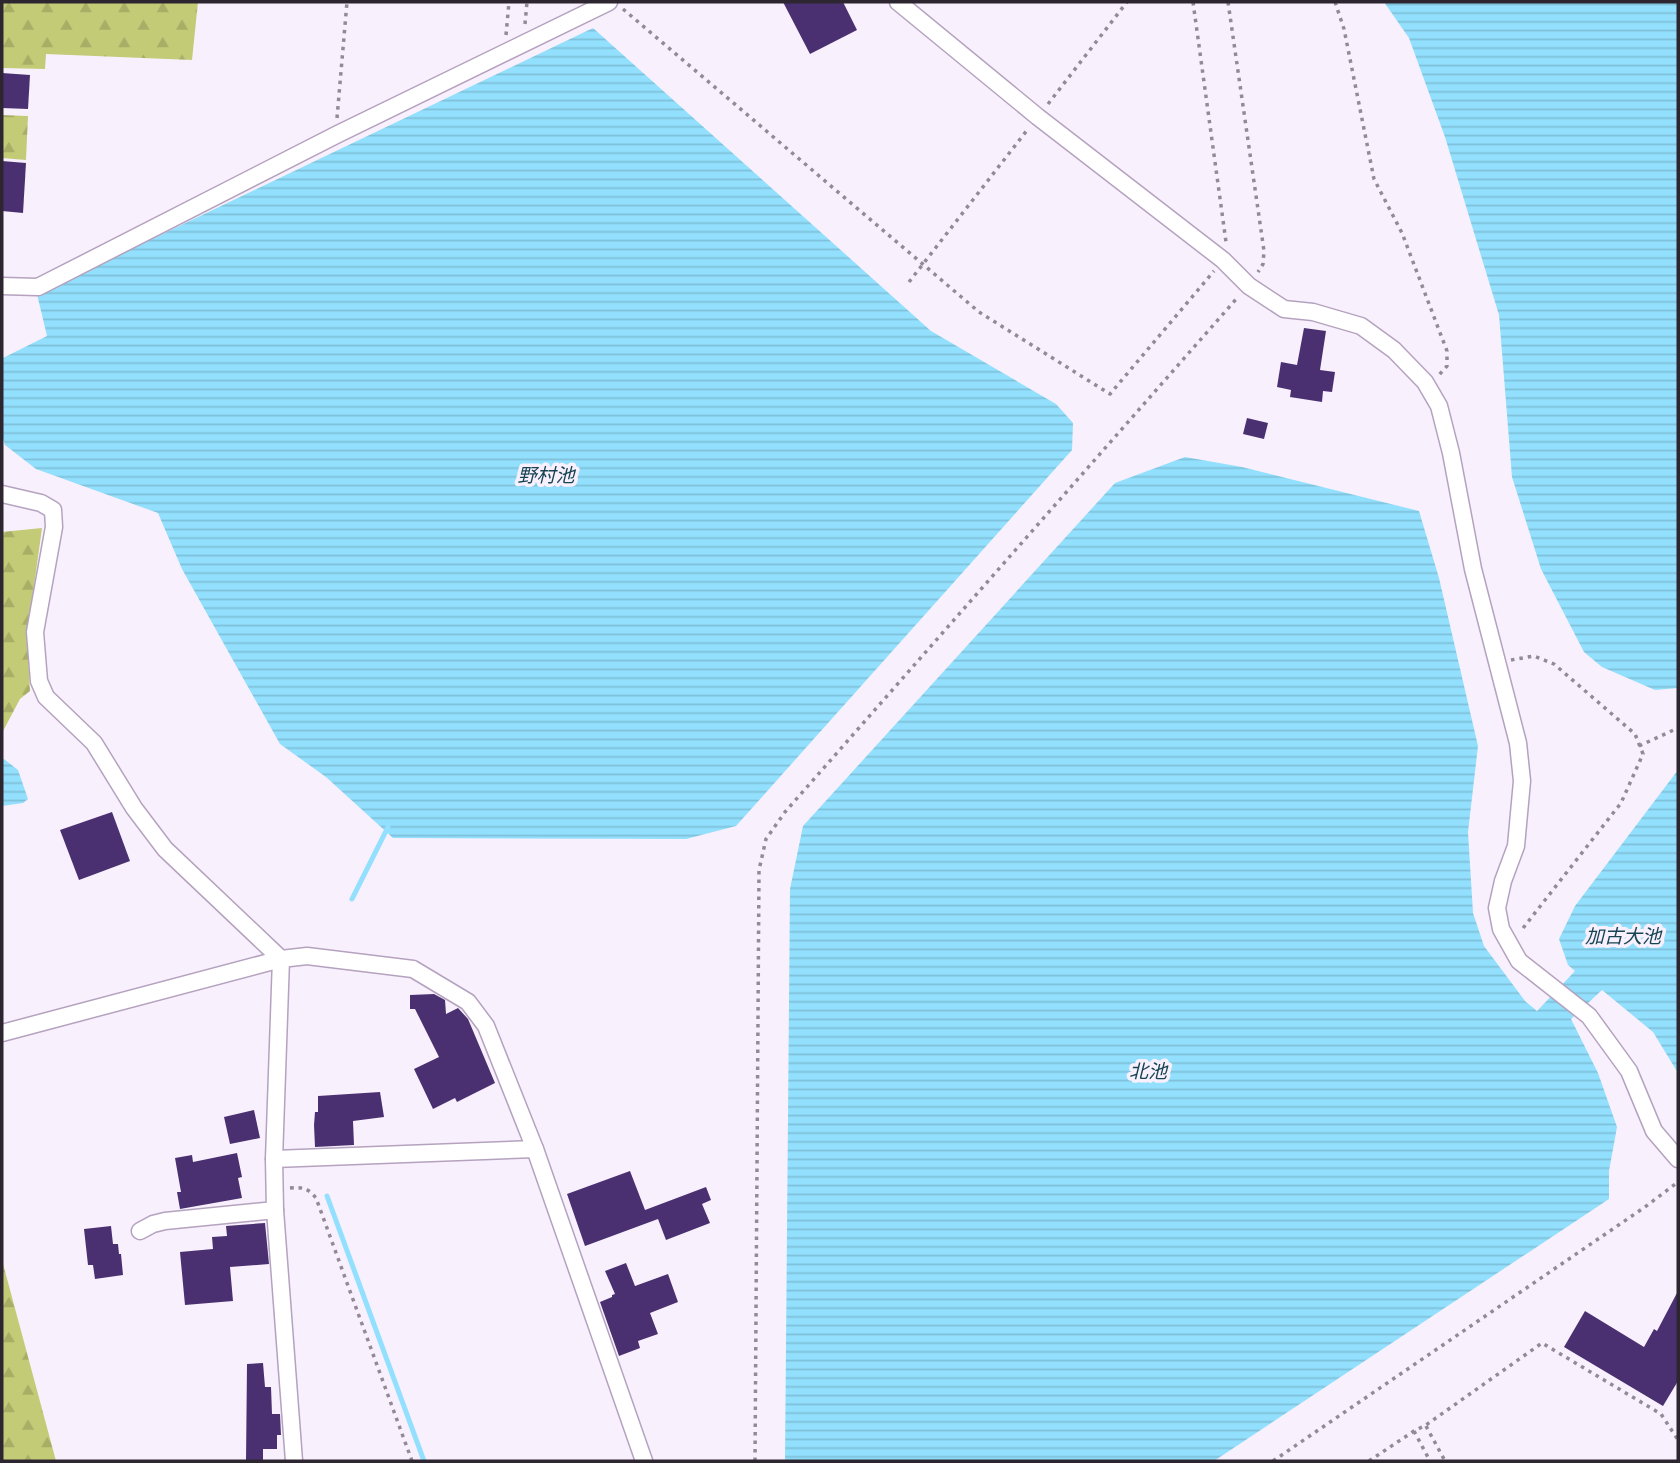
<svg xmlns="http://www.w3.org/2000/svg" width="1680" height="1463" font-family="Raleway,'Noto Sans JP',sans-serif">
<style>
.forest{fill:url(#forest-firs)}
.water{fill:url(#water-rules)}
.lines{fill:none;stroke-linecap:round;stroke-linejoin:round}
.stream{stroke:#92e0fd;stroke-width:5}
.building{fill:#4b3071}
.street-casing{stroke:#b5a2bf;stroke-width:19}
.path{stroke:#928b97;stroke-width:3.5;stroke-dasharray:3.5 5;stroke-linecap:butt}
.street{stroke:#fff;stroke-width:16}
.labels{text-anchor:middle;stroke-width:7;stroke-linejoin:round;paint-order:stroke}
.water-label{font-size:19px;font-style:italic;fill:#174453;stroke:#f8f0fd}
</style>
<defs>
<pattern id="forest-firs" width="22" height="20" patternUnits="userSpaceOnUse" patternTransform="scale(1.75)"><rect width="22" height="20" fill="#c4cb77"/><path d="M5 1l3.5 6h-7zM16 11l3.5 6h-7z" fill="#a9ae67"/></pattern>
<pattern id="water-rules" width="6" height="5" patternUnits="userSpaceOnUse" patternTransform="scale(1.75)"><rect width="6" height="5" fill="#92e0fd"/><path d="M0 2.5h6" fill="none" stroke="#7ec0d9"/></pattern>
</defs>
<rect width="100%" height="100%" fill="#f8f0fd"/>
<g class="forest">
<polygon points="2,2 198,2 192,60 46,54 45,69 2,68"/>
<polygon points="2,115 28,116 26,160 2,158"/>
<polygon points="42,528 27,637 30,691 20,699 2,733 2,532"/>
<polygon points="2,1260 56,1461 2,1461"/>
</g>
<g class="water">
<polygon points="1384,2 1678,2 1678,688 1655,690 1602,667 1584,652 1541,569 1512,477 1499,315 1445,137 1409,38"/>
<polygon points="593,28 931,331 1056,404 1073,423 1072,450 736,826 686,839 393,838 326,777 280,744 182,569 158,513 36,469 5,445 2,436 2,361 3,358 47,336 37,294"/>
<polygon points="1185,457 1242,467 1419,511 1439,578 1478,746 1468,832 1473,913 1484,946 1525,1001 1537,1011 1575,971 1568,965 1559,939 1575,906 1678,770 1678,1073 1653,1032 1602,990 1571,1019 1598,1073 1617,1127 1609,1171 1609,1199 1214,1461 785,1461 790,889 803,826 1115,483"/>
<polygon points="4,759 18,770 28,799 23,803 2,806 2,761"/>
</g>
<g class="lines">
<g class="stream">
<polyline points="352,899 388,827"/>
<polyline points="327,1196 424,1461"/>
</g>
</g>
<g class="building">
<polygon points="783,2 843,2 857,30 810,54"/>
<polygon points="2,73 30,75 28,109 2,108"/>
<polygon points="2,161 26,163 23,213 2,211"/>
<polygon points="1304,328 1326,331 1320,370 1335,372 1332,392 1323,391 1322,402 1290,397 1291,390 1277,387 1281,362 1297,365"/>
<polygon points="1247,418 1268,423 1264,439 1243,434"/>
<polygon points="112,812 130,861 79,880 60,830"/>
<polygon points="434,994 445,1000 446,1014 458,1008 468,1019 495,1083 457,1102 455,1098 433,1109 414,1069 439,1057 415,1009 410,1009 410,995"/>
<polygon points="380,1092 384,1117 353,1121 354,1145 315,1147 314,1125 315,1112 318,1112 318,1096"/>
<polygon points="254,1110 260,1138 230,1144 224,1117"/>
<polygon points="237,1153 242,1177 238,1178 242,1198 180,1209 177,1192 181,1192 175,1158 192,1155 193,1162"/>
<polygon points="630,1171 645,1210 706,1187 711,1200 702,1204 710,1223 666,1240 658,1219 585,1246 567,1194"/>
<polygon points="265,1223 269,1264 230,1267 233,1301 185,1305 180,1252 213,1249 212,1237 227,1236 226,1226"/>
<polygon points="111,1226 113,1244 118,1244 119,1254 121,1254 123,1275 95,1279 93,1265 88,1265 84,1229"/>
<polygon points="626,1263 635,1286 668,1274 678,1302 650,1313 658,1334 638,1341 640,1348 619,1356 600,1302 612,1297 612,1295 615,1294 605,1271"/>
<polygon points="1678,1291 1678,1381 1663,1406 1564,1347 1585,1311 1644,1347 1654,1329 1657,1331"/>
<polygon points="263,1363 265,1387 271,1387 272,1414 280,1414 281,1435 277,1435 277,1449 263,1449 263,1461 246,1461 247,1364"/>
</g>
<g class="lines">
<defs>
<g id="street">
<polyline points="898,2 1038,117 1223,260 1249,286 1284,309 1313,312 1361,326 1394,350 1425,382 1439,406 1451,453 1473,569 1518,743 1522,781 1516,846 1503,881 1497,908 1501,929 1519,961 1589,1016 1629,1071 1654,1131 1678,1159"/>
<polyline points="2,286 38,287 338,134 609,2"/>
<polyline points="2,494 41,503 53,510 54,527 35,632 39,681 46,697 94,743 134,808 165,849 281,959"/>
<polyline points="281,959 274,1159 275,1210 294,1461"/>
<polyline points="2,1033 281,959 307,956 413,969 468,1002 486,1026 535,1149 644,1461"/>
<polyline points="274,1159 535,1149"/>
<polyline points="140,1231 153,1224 165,1221 275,1210"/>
</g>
</defs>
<use href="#street" class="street-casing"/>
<g class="path">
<polyline points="1193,2 1226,242"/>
<polyline points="1228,2 1264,251 1263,264 1258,272"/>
<polyline points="1335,2 1344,29 1374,179 1402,233 1447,351 1447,366 1439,375"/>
<polyline points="623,9 979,312 1110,394 1214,271"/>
<polyline points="525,24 527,2"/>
<polyline points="506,35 509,2"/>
<polyline points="1048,104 1127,2"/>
<polyline points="337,118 347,2"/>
<polyline points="909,282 1028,129"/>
<polyline points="1511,660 1534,656 1554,664 1635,734 1643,754 1621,803 1520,932"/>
<polyline points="1639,746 1678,728"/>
<path d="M290,1188C303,1187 308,1188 316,1198L412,1461"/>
<polyline points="1426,1426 1445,1461"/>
<polyline points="1414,1431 1430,1461"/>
<polyline points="755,1461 759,870 766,839 785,812 1238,297"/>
<polyline points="1273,1461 1645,1207 1678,1182"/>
<polyline points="1369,1461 1414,1431 1426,1425 1542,1343 1661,1414 1678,1440"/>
</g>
<use href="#street" class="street"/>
</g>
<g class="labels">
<g class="water-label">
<text x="546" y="482">野村池</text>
<text x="1623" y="943">加古大池</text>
<text x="1148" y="1078">北池</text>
</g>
</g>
<rect width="1680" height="1463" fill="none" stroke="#2d2631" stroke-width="7"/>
</svg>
